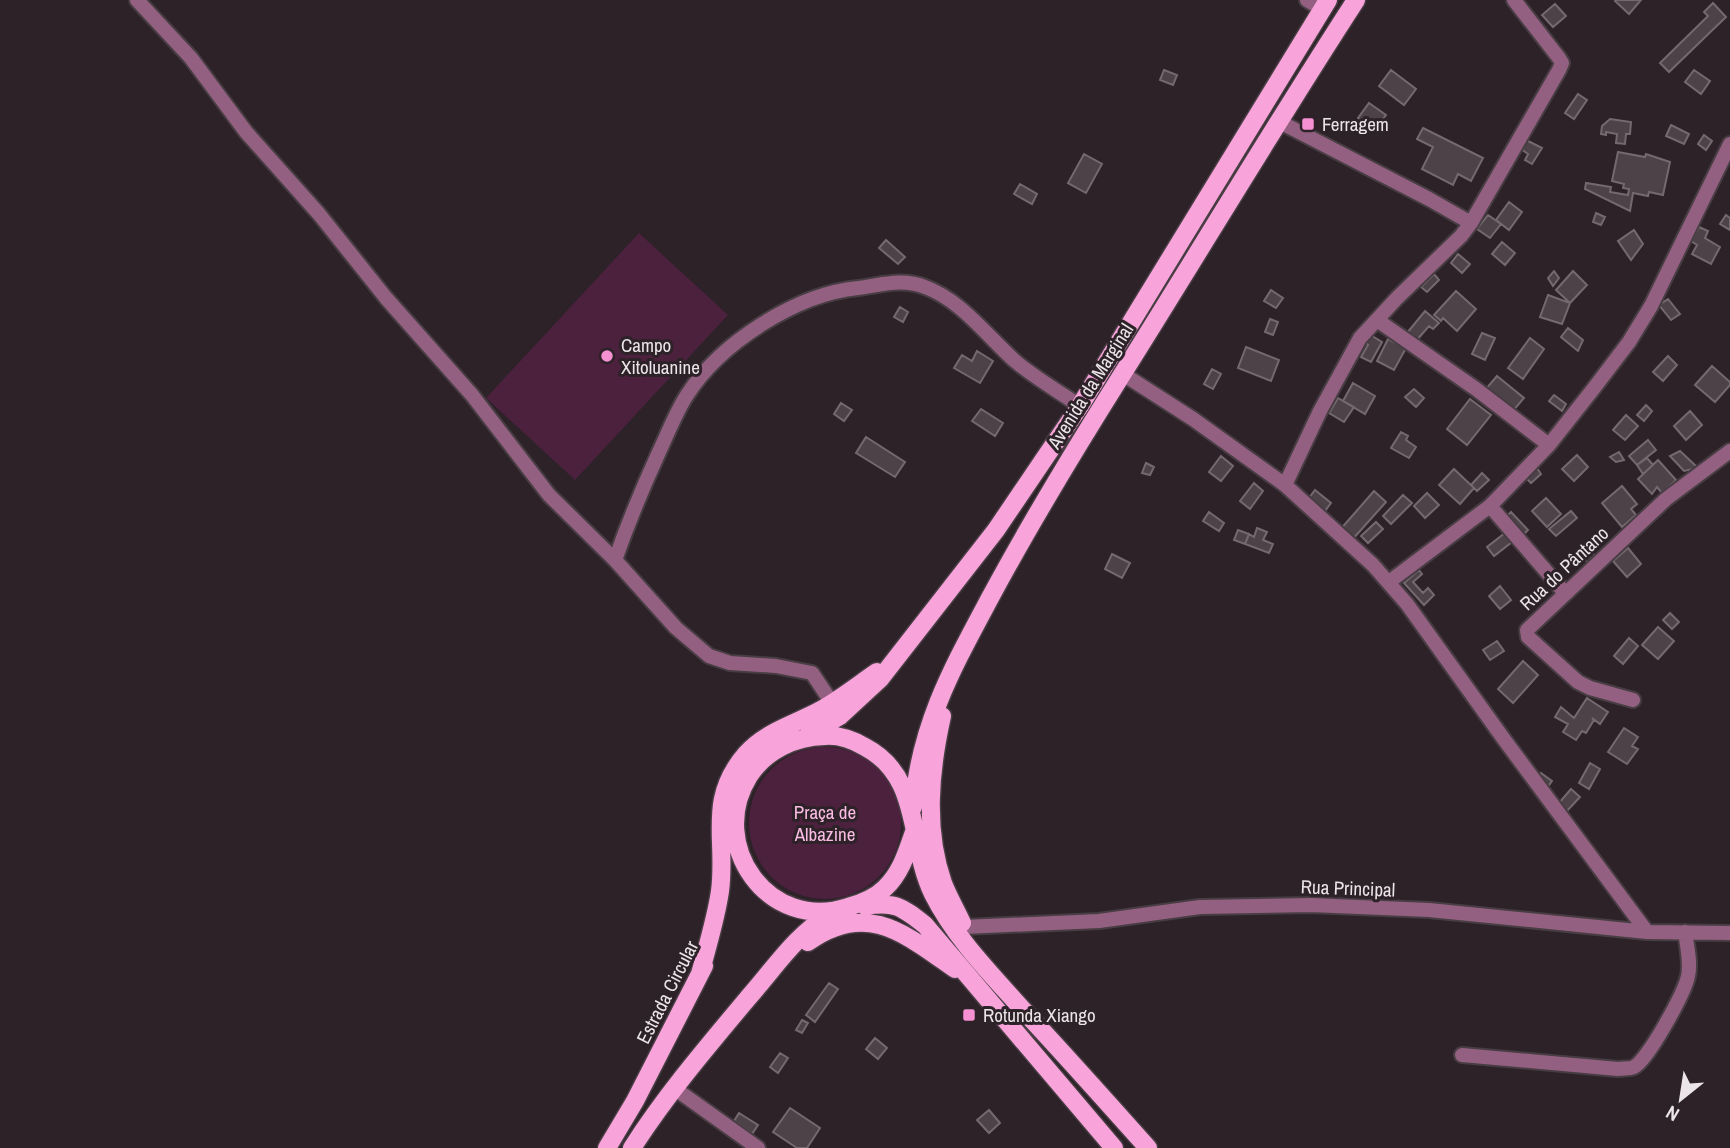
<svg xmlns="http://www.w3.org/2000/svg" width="1730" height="1148" font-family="'Archivo Narrow',sans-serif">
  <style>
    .green { fill: #4b213d }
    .building { fill: #4c4248; stroke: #74696f; stroke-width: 2 }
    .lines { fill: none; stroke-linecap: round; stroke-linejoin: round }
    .street-casing { stroke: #473d43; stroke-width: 18 }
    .primary-casing { stroke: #473d43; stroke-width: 21 }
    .street { stroke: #946081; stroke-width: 14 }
    .primary { stroke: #f8a3d9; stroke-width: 18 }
    .poi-dot { fill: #f591d2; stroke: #2c2228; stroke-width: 2.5 }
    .labels { text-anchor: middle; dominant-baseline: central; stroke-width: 6; stroke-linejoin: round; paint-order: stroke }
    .poi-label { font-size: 19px; fill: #ebe4e8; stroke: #2c2228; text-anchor: start }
    .street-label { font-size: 19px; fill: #ebe4e8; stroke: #2c2228 }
    .park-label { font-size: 19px; fill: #fbbce3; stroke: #2c2228 }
  </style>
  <rect width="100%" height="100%" fill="#2c2228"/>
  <path class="green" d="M639 233 728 315 575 480 486 398Z
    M749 823a76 76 0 1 1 152 0a76 76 0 1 1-152 0Z"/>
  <path class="building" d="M1616 0H1641L1629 14 1615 1Z
    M1713 3 1726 17 1669 72 1660 63 1708 16 1704 12Z
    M1555 4 1566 16 1553 27 1542 15Z
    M1164 70 1177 75 1173 85 1160 80Z
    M1391 70 1416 89 1404 105 1379 86Z
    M1694 70 1710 81 1701 94 1685 82Z
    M1578 94 1587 100 1574 119 1565 113Z
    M1369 103 1386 115 1375 130 1358 118Z
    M1610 119 1631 122 1630 134H1626L1625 144 1616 143 1617 134 1606 132V135L1601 134 1602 126Z
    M1671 125 1689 134 1684 144 1666 136Z
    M1423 128 1483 158 1471 181 1458 174 1453 185 1422 169 1433 147 1417 139Z
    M1704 135 1712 141 1706 150 1698 144Z
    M1526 140 1542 148 1532 164 1525 160 1528 154 1521 149Z
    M1618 152 1645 157 1646 154 1670 162 1663 195 1649 192 1648 196 1633 193 1630 211 1585 189 1586 183 1611 187 1610 192 1628 195 1629 189 1623 188 1624 184 1612 181Z
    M1084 154 1102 164 1086 193 1068 183Z
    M1020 184 1037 194 1032 204 1014 194Z
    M1509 202 1522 212 1509 230 1496 220Z
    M1596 213 1605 217 1601 225 1593 222Z
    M1488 215 1501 224 1490 238 1477 229Z
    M1726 215 1730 218V230L1720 224Z
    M1699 227 1708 231 1705 238 1720 247 1711 264 1692 254 1697 245 1691 241Z
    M1634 230 1643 244 1631 260 1618 241Z
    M886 240 905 257 898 264 879 248Z
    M1502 242 1515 253 1505 265 1492 254Z
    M1458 254 1470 264 1462 273 1451 263Z
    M1554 271 1559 278 1553 286 1548 278Z
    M1573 271 1587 285 1570 303 1556 290Z
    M1434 274 1439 280 1427 292 1421 287Z
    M1271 290 1283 298 1276 308 1264 301Z
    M1456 291 1476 309 1457 331 1443 318 1441 321 1434 315Z
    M1548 295 1570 303 1562 324 1540 317Z
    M1668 299 1680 314 1671 320 1659 305Z
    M900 307 908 312 903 322 894 317Z
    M1425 311 1439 323 1433 329 1429 326 1416 341 1407 333Z
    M1270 319 1278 322 1273 335 1265 332Z
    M1568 328 1583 340 1578 351 1561 337Z
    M1482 333 1495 338 1485 360 1472 354Z
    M1369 334 1382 342 1371 362 1361 357 1368 345 1365 342Z
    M1530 338 1544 349 1523 379 1508 368Z
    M1388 339 1406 348 1394 370 1377 361Z
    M1246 347 1279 360 1271 381 1238 368Z
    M977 351 993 361 980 383 954 368 962 355 972 361Z
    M1668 356 1677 365 1663 381 1653 372Z
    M1712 366 1730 382V385L1715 402 1695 385Z
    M1212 369 1221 374 1213 389 1204 384Z
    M1497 376 1524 398 1512 412 1485 390Z
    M1353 383 1375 396 1365 414 1343 401Z
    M1414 389 1424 398 1416 407 1405 397Z
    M1554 395 1566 404 1562 411 1549 401Z
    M1338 398 1354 407 1344 422 1329 413Z
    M1470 399 1491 415 1467 445 1447 429Z
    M841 403 852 410 844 421 834 414Z
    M1646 405 1652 411 1644 421 1637 415Z
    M981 409 1003 423 995 436 972 421Z
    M1690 411 1702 425 1686 440 1674 426Z
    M1626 415 1638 426 1625 440 1613 430Z
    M1401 432 1408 436 1406 440 1416 447 1409 458 1391 448Z
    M866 437 905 462 895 477 856 453Z
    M1648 440 1656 450 1637 465 1629 456Z
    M1680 451 1698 468 1684 471 1670 456Z
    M1619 452 1624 460 1616 462 1610 457Z
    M1577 455 1588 467 1574 481 1562 469Z
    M1221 456 1233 466 1221 481 1209 472Z
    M1647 458 1653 465 1643 474 1637 465Z
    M1658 460 1676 480 1662 493 1657 487 1652 494 1638 479Z
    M1146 463 1154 467 1150 475 1142 473Z
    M1537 468 1541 474 1531 483 1526 478Z
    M1454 469 1474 488 1460 504 1439 485Z
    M1482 473 1489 480 1477 491 1471 485Z
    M1254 483 1263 491 1250 509 1240 501Z
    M1622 486 1637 504 1631 509 1636 515 1622 527 1602 503Z
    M1315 490 1331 503 1325 511 1309 498Z
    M1374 491 1386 502 1351 541 1339 531Z
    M1427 493 1439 505 1425 518 1414 506Z
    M1403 495 1412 503 1391 524 1383 516Z
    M1546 498 1561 514 1547 527 1532 511Z
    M1571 511 1577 518 1556 536 1549 529Z
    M1209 512 1224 523 1219 531 1203 521Z
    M1511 512 1528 530 1521 537 1504 519Z
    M1376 522 1383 529 1368 543 1361 536Z
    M1257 528 1267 532 1263 540 1273 544 1269 553 1245 544 1249 534 1254 537Z
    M1238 530 1249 534 1245 544 1234 540Z
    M1505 533 1512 542 1494 556 1487 547Z
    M1628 548 1641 564 1627 577 1613 561Z
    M1590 551 1597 557 1590 564 1583 559Z
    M1112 554 1130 563 1122 578 1105 569Z
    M1419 570 1422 574 1413 582 1423 593 1428 588 1434 595 1424 605 1404 583Z
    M1500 586 1511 600 1500 609 1489 596Z
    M1670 613 1679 622 1672 629 1663 620Z
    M1658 627 1674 641 1658 659 1642 645Z
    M1629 638 1638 646 1623 664 1614 656Z
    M1497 641 1504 651 1490 660 1483 650Z
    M1523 661 1538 675 1513 703 1498 689Z
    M1587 698 1608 712 1600 724 1592 718 1594 720 1586 733 1582 731 1576 740 1563 732 1568 724 1555 717 1561 707 1574 718Z
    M1624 728 1638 737 1632 746 1638 749 1627 764 1608 752Z
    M1590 763 1600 769 1589 789 1579 783Z
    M1541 773 1552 781 1544 792 1535 781Z
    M1571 789 1580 797 1567 811 1558 804Z
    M829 983 838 989 815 1022 806 1015Z
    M802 1020 808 1023 802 1033 796 1030Z
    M875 1038 887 1048 878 1059 866 1049Z
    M780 1053 788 1058 778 1073 770 1067Z
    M790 1108 820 1128 807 1148H797L773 1132Z
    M989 1110 1000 1123 989 1133 977 1120Z
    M739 1113 758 1125 752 1134 734 1121Z"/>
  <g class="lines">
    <defs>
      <path id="street" d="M137 0 191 58 246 132 319 214 386 298 472 395 549 495 615 560 676 628 709 656 730 663 776 666 812 673 832 703
        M1307 0 1322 9
        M1278 121 1429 199 1471 223
        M1377 320 1476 389 1549 445
        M1123 374 1193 419 1285 485 1373 565 1407 604 1503 738 1647 932
        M1285 485 1320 411 1360 338 1397 298 1461 236 1471 223 1559 70 1562 63 1559 58 1514 0
        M1490 506 1565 593
        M615 560C628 523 643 487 659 452 668 433 676 412 687 395 721 342 797 294 858 288 882 285 902 278 925 287 961 300 987 336 1015 361 1035 378 1058 391 1080 406
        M1389 582 1490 506 1549 445 1594 388 1629 342 1651 306 1730 144
        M1633 700 1590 688 1578 682 1528 637 1527 630 1666 499 1730 451
        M964 927 1099 921 1200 907 1311 905 1429 910 1647 932 1730 933
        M1462 1055 1618 1069C1623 1068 1630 1069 1634 1067 1648 1060 1685 992 1688 976 1691 963 1687 946 1685 932
        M674 1088 758 1148"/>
      <path id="primary" d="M942 716C930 770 924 829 943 883 948 896 956 910 962 923
        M809 734 840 716 880 679 996 530 1080 406 1328 0
        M913 807C921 723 952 669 991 596 1032 520 1077 446 1123 373 1201 249 1276 123 1356 0
        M914 832C907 852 901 873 885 888 875 898 862 903 848 907 769 933 706 845 749 776 766 750 794 737 825 736 838 735 853 740 865 747 922 777 908 843 933 894 955 938 992 975 1024 1011 1066 1056 1107 1102 1148 1148
        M865 906C895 901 902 907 925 925L1114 1148
        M808 942C867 900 905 934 955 969
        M700 974C707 947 716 919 720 891 727 839 706 800 746 754 765 732 795 724 819 711 839 700 858 685 877 672
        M607 1148 635 1101 704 966
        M632 1148C666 1095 707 1047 748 998 778 964 792 939 831 913"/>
    </defs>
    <use href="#street" class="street-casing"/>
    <use href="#primary" class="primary-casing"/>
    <use href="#street" class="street"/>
    <use href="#primary" class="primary"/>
  </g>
  <g class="poi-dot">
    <rect x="1301" y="117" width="14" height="14" rx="3.5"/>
    <circle cx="607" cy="356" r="7"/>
    <rect x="962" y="1008" width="14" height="14" rx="3.5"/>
  </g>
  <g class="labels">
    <g class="poi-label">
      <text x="1322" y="124">Ferragem</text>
      <text x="621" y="345">Campo<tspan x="621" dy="22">Xitoluanine</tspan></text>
      <text x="983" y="1015">Rotunda Xiango</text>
    </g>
    <g class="street-label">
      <text transform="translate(1090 386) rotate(-58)">Avenida da Marginal</text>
      <text transform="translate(1564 568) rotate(-43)">Rua do Pântano</text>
      <text transform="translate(1348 888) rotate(2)">Rua Principal</text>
      <text transform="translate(667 992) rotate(-63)">Estrada Circular</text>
    </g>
    <g class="park-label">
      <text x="825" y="812">Praça de<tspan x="825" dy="22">Albazine</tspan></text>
    </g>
  </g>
  <g transform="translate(1681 1099) rotate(210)" stroke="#2c2228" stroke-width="5" paint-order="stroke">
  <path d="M0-5L12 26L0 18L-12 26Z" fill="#ebe4e8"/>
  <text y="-10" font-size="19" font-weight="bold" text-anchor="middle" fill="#ebe4e8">N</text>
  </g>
</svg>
